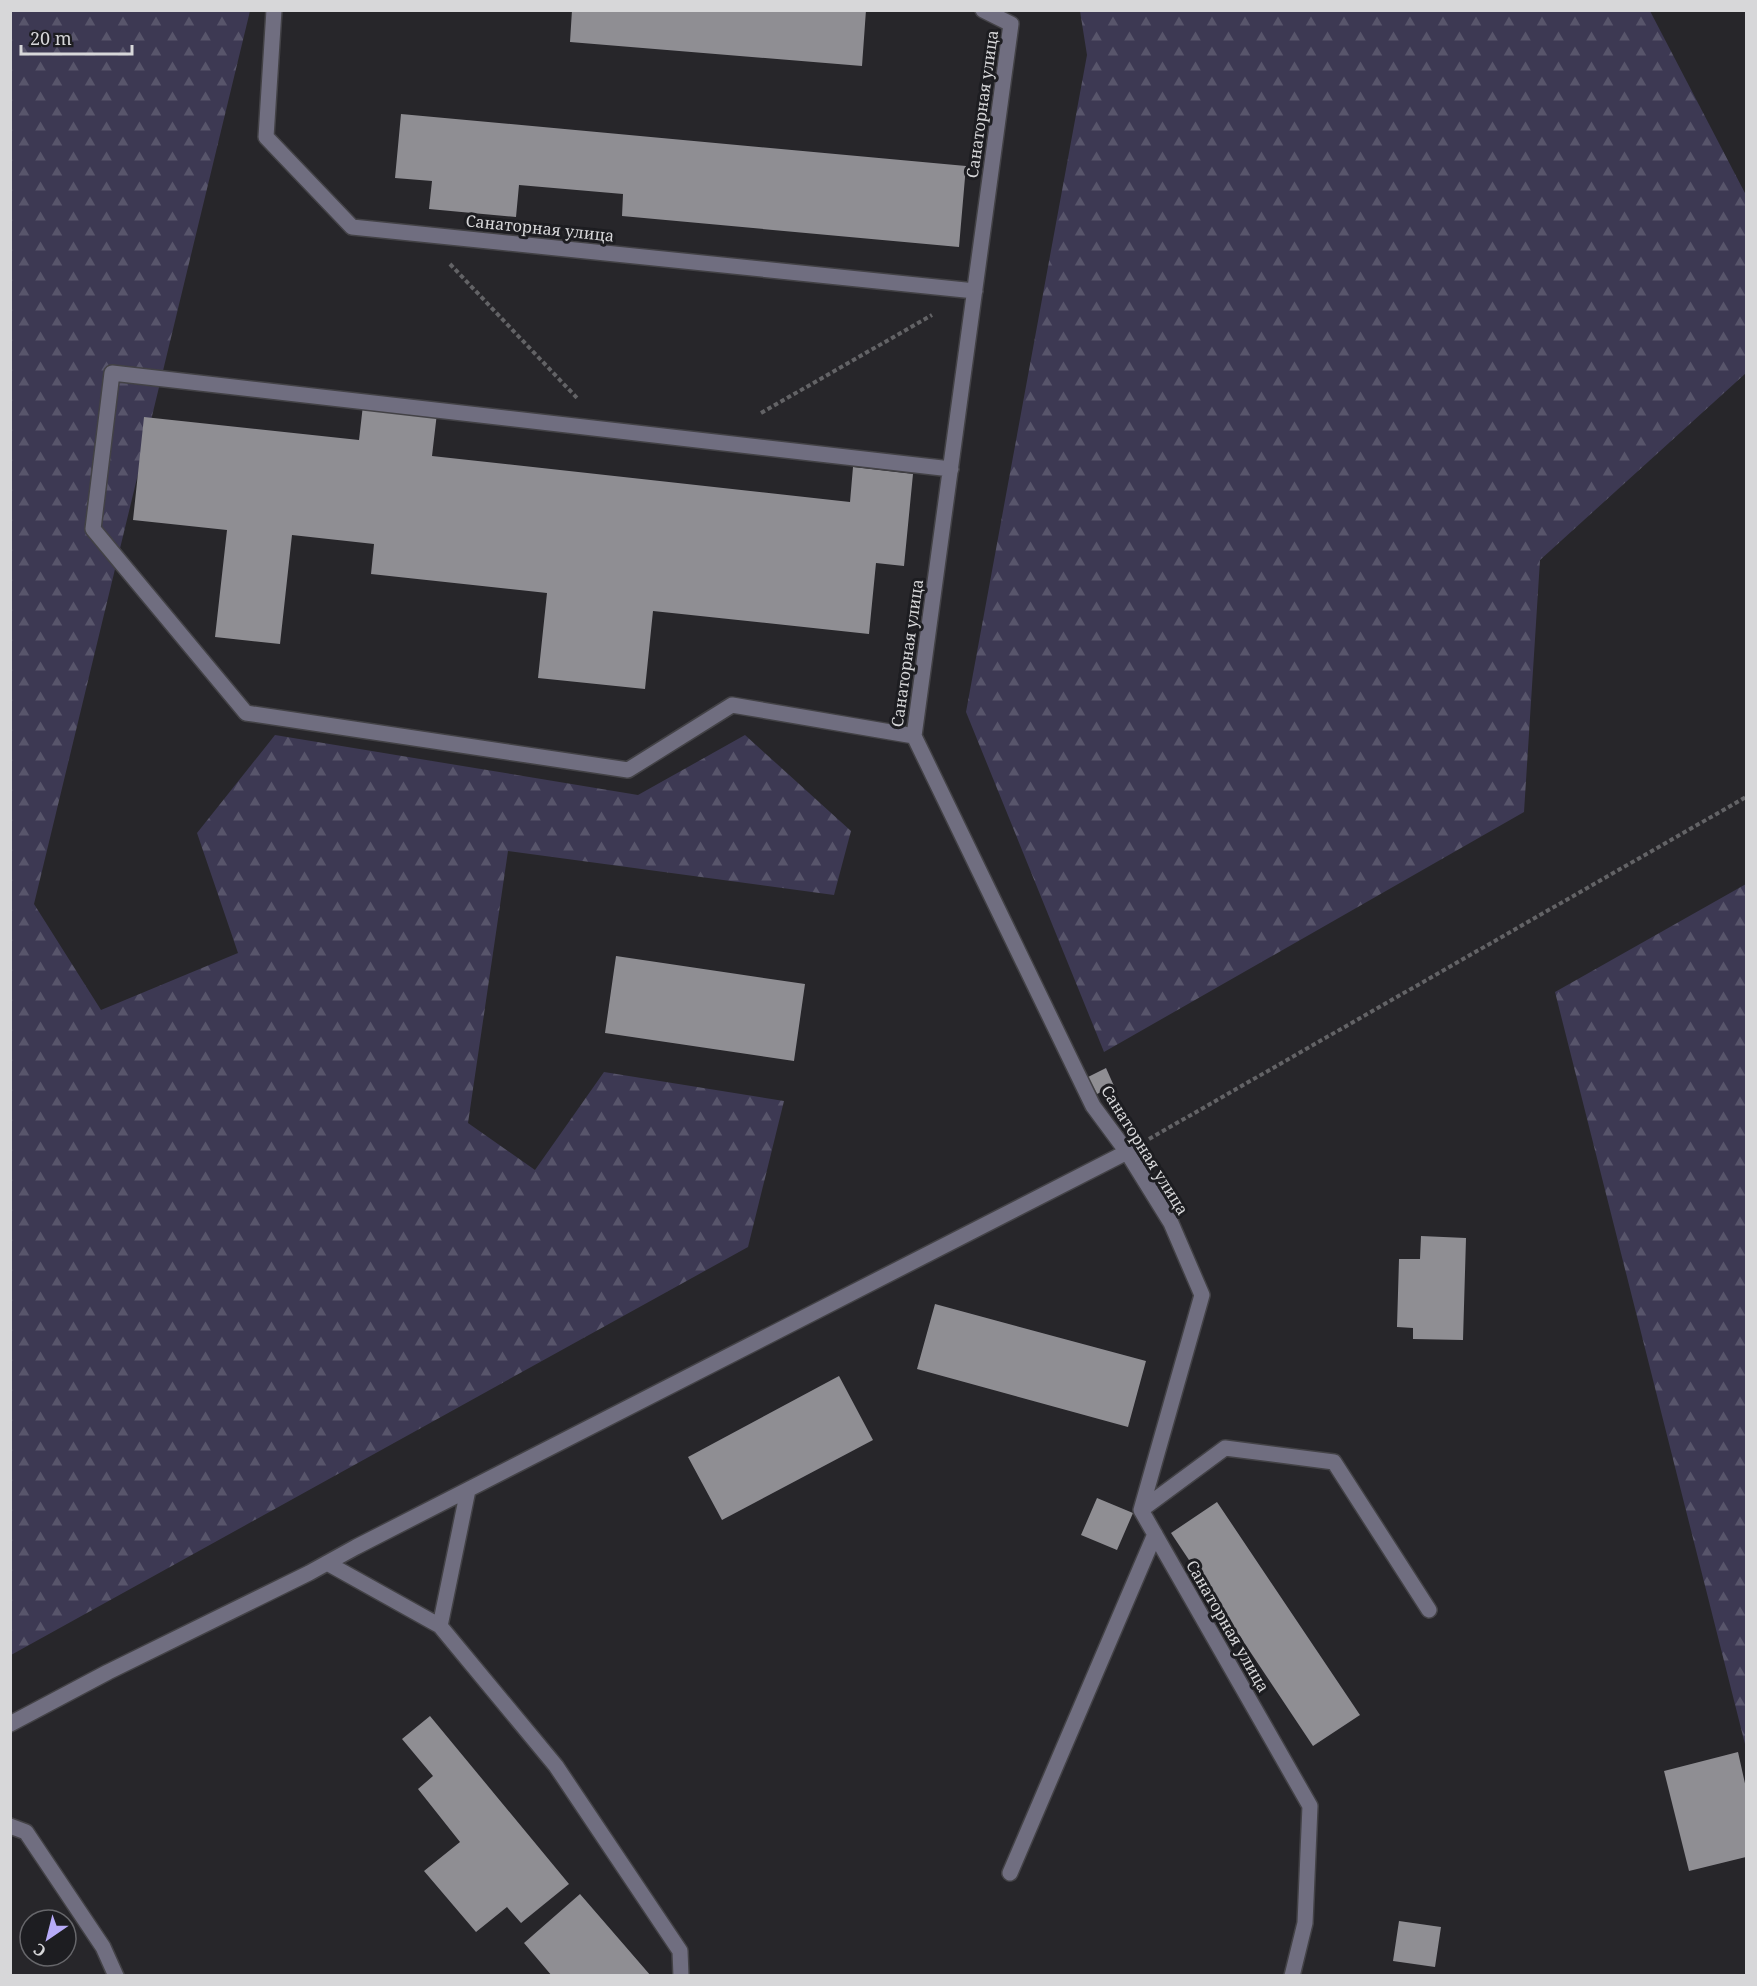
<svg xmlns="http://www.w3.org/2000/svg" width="1757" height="1986" font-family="'Noto Serif',serif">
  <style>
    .forest { fill: url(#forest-firs) }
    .building { fill: #8f8e93 }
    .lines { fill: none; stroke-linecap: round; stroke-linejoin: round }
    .minor-casing { stroke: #434246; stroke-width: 18 }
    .path { stroke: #636366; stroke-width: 4; stroke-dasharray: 4.5 3; stroke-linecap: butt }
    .minor { stroke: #706e80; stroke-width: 15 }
    .labels { text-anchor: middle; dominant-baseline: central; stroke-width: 6; stroke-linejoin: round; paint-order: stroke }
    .street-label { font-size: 16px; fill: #d7d7d9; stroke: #1d1d21 }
  </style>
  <defs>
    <pattern id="forest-firs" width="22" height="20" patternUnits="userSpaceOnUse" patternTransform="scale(1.5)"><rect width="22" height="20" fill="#3d3953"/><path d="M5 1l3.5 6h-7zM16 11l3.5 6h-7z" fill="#58556b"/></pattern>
  </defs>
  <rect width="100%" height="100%" fill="#27262a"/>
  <path class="forest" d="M11 11H250L34 904 101 1010 238 953 197 833 275 735 638 795 745 735 851 831 834 895 508 851 468 1123 535 1170 604 1072 784 1101 748 1247 11 1655Z
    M1080 11H1650L1746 195V373L1540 560 1524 812 1104 1052 966 712 1087 55Z
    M1746 884V1748L1555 992Z"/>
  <path class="building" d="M572 10H866L862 66 570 42Z
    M401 114 966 166 959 247 622 216 623 194 519 185 516 217 429 209 432 181 395 178Z
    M363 405 437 413 432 456 850 502 853 467 913 474 904 566 876 563 869 634 653 611 645 689 538 678 547 593 371 574 374 544 292 535 280 644 215 637 227 530 133 520 144 417 359 440Z
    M616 956 805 984 794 1061 605 1033Z
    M1106 1068 1114 1086 1097 1094 1088 1077Z
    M1421 1236 1466 1238 1463 1340 1413 1339V1328L1397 1327 1399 1259H1420Z
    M935 1304 1146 1361 1128 1427 917 1369Z
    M839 1376 873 1440 722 1520 688 1457Z
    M1097 1498 1133 1513 1117 1550 1081 1535Z
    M1217 1502 1360 1715 1313 1746 1171 1533Z
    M430 1716 569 1884 521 1923 507 1907 476 1932 424 1871 460 1842 418 1789 433 1776 402 1739Z
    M1738 1752 1746 1788V1857L1689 1871 1664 1771Z
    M580 1894 651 1976H552L524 1943Z
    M1399 1921 1441 1927 1435 1967 1393 1961Z"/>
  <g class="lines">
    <defs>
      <path id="minor" d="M274 10 266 137 352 227 975 291
        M983 10 1011 24 914 736 1093 1106 1127 1152 1171 1223 1202 1295 1141 1510 1310 1806 1305 1923 1292 1976
        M914 736 732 705 628 770 246 713 93 529 112 373 951 469
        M468 1490 440 1626 556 1766 680 1951 681 1976
        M1141 1510 1225 1448 1334 1462 1429 1610
        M327 1563 440 1626
        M10 1724 108 1672 309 1573 356 1547 1127 1152
        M10 1826 26 1832 103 1947 116 1976
        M1010 1873 1155 1534"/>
    </defs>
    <use href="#minor" class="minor-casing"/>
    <path class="path" d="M450 264 577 398
      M761 413 932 315
      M1149 1139 1746 797"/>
    <use href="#minor" class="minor"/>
  </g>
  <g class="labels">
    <g class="street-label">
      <text transform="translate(982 104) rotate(-82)">Санаторная улица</text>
      <text transform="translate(540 228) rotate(6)">Санаторная улица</text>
      <text transform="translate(907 653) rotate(-82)">Санаторная улица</text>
      <text transform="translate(1145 1150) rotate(58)">Санаторная улица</text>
      <text transform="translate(1228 1626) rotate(60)">Санаторная улица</text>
    </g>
  </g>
  <rect width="1757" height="1986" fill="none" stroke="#d7d7d9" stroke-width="24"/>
  <g transform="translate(48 1938) rotate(215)"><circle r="28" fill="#1d1d21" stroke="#67676b" stroke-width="1.5"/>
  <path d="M0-4.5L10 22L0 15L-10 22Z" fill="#b7abf8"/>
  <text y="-9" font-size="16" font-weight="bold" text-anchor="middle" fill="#d7d7d9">С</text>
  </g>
  <path d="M21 45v9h111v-9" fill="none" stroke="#d7d7d9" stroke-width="3"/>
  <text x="30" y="45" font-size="18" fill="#d7d7d9" stroke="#1d1d21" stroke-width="4.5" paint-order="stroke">20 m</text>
</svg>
